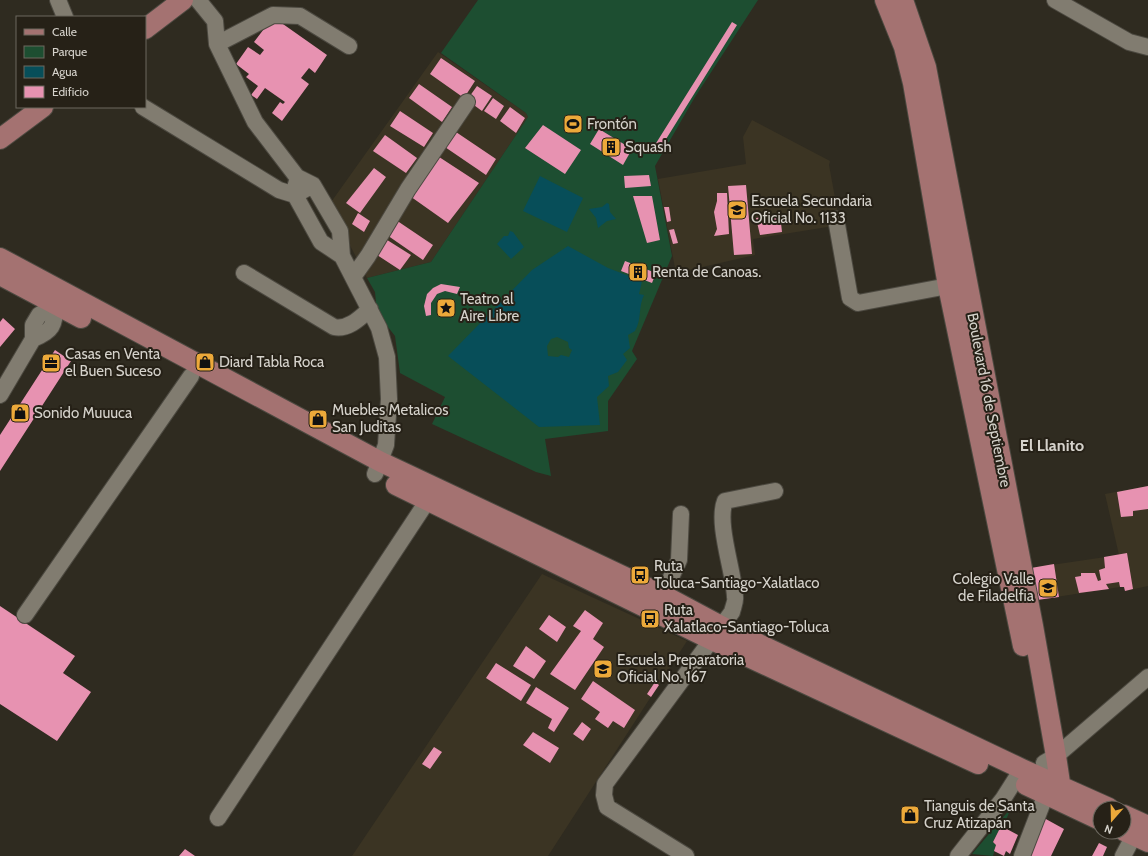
<svg xmlns="http://www.w3.org/2000/svg" width="1148" height="856" font-family="Cabin,sans-serif">
  <style>
    .built { fill: #3b3423 }
    .green { fill: #1d4e31 }
    .water { fill: #074e59; fill-rule: evenodd }
    .building { fill: #e792b1 }
    .lines { fill: none; stroke-linecap: round; stroke-linejoin: round }
    .minor-casing { stroke: #4c4940; stroke-width: 18 }
    .major-casing { stroke: #4c4940; stroke-width: 22 }
    .minor { stroke: #817c70; stroke-width: 16 }
    .major { stroke: #a47271; stroke-width: 20 }
    .labels { text-anchor: middle; dominant-baseline: central; stroke-width: 4; stroke-linejoin: round; paint-order: stroke }
    .poi-label { font-size: 15px; fill: #d5d2cb; stroke: #262117; text-anchor: start }
    .street-label { font-size: 15px; fill: #d5d2cb; stroke: #262117 }
    .neighbourhood-label { font-size: 16px; font-weight: bold; fill: #d5d2cb; stroke: #262117 }
  </style>
  <rect width="100%" height="100%" fill="#2f2b20"/>
  <path class="built" d="M438 52 526 113 528 117 431 262 367 278 329 205Z
    M752 120 830 161 829 165 840 225 753 239 755 255 676 273 658 179 746 164 743 137Z
    M1148 486V586L1125 591 1124 587H1120L1037 600 1031 568 1119 555 1105 494Z
    M542 574 687 641 548 856H352Z"/>
  <path class="green" d="M478 0H758L695 97 655 166 672 256 632 351 637 359 608 401V431L545 439 551 476 536 472 432 424 445 397 400 373 395 336 377 313 375 292 367 278 431 262 528 117 526 113 441 53Z
    M1011 808 1003 827 1000 828 993 842 996 845 993 856 972 854Z"/>
  <path class="water" d="M540 176 583 198 567 232 523 211Z
    M607 203 609 204 610 212 616 219 607 221 598 228 596 218 589 209 602 207Z
    M510 231 513 232 524 247 511 259 497 244 504 236H508Z
    M568 246 608 268 642 281 639 294 644 295C638 307 642 319 635 331L628 335 630 348 623 354 627 360 618 372 608 376 609 386 597 397 600 425 539 427 448 356 532 270ZM557 337 568 342 569 348 572 350 569 357 561 355 558 357 548 356 547 346 551 339Z"/>
  <path class="building" d="M273 17 327 55 315 73 309 68 301 78 309 84 282 121 272 113 280 102 283 104 285 102 265 88 257 99 251 95 258 86 246 77 249 74 236 64 248 47 260 55 264 50 254 42Z
    M732 22 737 25 658 152 653 148Z
    M441 58 475 81 464 98 430 74Z
    M419 84 452 107 442 122 409 98Z
    M477 86 492 96 482 111 467 100Z
    M493 98 504 106 496 119 484 111Z
    M510 107 525 118 516 133 500 121Z
    M400 111 433 133 424 147 390 126Z
    M543 125 581 150 565 174 525 148Z
    M599 129 632 149 623 165 590 144Z
    M453 130 496 159 486 175 442 145Z
    M385 135 417 158 406 173 373 151Z
    M433 153 479 183 448 223 407 194Z
    M374 168 386 177 360 213 346 203Z
    M649 175 651 186 625 188 624 176Z
    M746 185 752 254 734 255 728 186Z
    M717 193H727L729 234 714 236 717 229 714 212 717 201Z
    M633 196H652L660 240 647 243Z
    M664 207H669L671 221 667 222Z
    M358 213 370 221 364 232 352 224Z
    M780 214 782 232 760 235 756 218Z
    M393 218 433 245 423 260 384 233Z
    M674 229 678 243 673 244 669 230Z
    M384 238 411 255 400 270 374 253Z
    M625 261 656 273 652 283 621 271Z
    M441 284 460 287 457 294 445 291 437 294 431 303V315L426 316 424 306 427 294 433 288Z
    M3 318 15 329 0 347V322Z
    M55 350 71 361 0 471V435Z
    M1148 486V509L1133 511V516L1121 517 1117 492Z
    M1127 553 1133 589 1125 591 1124 587H1120L1119 582 1106 584 1109 589 1079 593 1075 577 1081 576V573H1095L1098 581 1101 580 1099 570 1105 568 1104 557Z
    M1054 564 1059 597 1037 600 1031 568Z
    M0 606 75 656 63 673 91 692 57 741 0 704Z
    M585 610 603 623 593 639 604 647 575 690 550 674 581 631 573 626Z
    M549 615 566 627 557 642 539 629Z
    M526 646 546 661 534 679 513 666Z
    M496 663 531 685 521 701 486 678Z
    M593 681 635 710 624 728 613 721 608 728 595 719 600 712 581 699Z
    M655 682 659 685 651 697 647 694Z
    M536 687 569 708 554 732 548 728 552 719 526 703Z
    M582 722 591 729 583 741 573 734Z
    M533 732 559 748 550 763 523 745Z
    M434 747 442 752 430 769 422 764Z
    M1044 818 1064 829 1051 856H1026Z
    M1003 827 1018 835 1010 854 1006 851 1004 856 994 851 996 845 993 842 1000 828Z
    M1099 843 1107 847 1103 856H1092Z
    M185 849 195 856H179Z"/>
  <g class="lines">
    <defs>
      <path id="minor" d="M58 0 65 17
        M198 0 215 21 217 44 255 122 297 177 313 185 340 231 342 256 379 328 387 357 389 399 386 445 375 474
        M1055 0 1129 42 1148 47
        M217 44 273 15 300 16 349 46
        M143 107 279 190 295 195 313 185
        M296 184 295 195 321 242 342 256
        M836 219 850 298 858 303 948 286
        M244 273 334 327C348 330 360 318 370 309
        M353 277 368 256 408 189 467 102
        M33 339C53 331 54 326 56 305
        M0 395 33 339V325L39 315 56 305
        M663 595 679 560 681 514
        M25 615 191 376
        M1044 763 1056 756 1148 677
        M218 818 428 500
        M686 856 607 807 604 795 605 784 732 612C733 607 736 601 735 597 734 572 716 523 725 501L775 491
        M958 856 1003 799 1022 769
        M1022 856 1046 794
        M1123 856 1139 826"/>
      <path id="major" d="M885 0 904 47 913 83 948 286 1023 646
        M903 0 926 67 1033 626 1056 756 1062 796
        M145 29 183 0
        M0 139 43 107
        M0 258 381 462 663 595 721 626 1022 769 1109 808
        M0 275 81 318
        M396 485 712 640 978 764
        M1026 785 1100 820
        M1124 815 1148 826
        M1124 831 1148 842"/>
    </defs>
    <use href="#minor" class="minor-casing"/>
    <use href="#major" class="major-casing"/>
    <use href="#minor" class="minor"/>
    <use href="#major" class="major"/>
  </g>
  <defs>
    <symbol id="stadium-square" viewBox="-11 -11 22 22"><rect x="-9" y="-9" width="18" height="18" rx="4" fill="#eca93a" stroke="#262117"/><path d="M0-5a6.5 5 0 1 0 0 10a6.5 5 0 1 0 0-10ZM-3.5-1.8h7v3.6h-7Z" fill="#111"/></symbol>
    <symbol id="building-square" viewBox="-11 -11 22 22"><rect x="-9" y="-9" width="18" height="18" rx="4" fill="#eca93a" stroke="#262117"/><path d="M-4-6H4V6H1V3H-1V6H-4ZM-2.5-4.3h1.7v1.8h-1.7ZM.8-4.3h1.7v1.8H.8ZM-2.5-1h1.7V.8h-1.7ZM.8-1h1.7V.8H.8Z" fill="#111"/></symbol>
    <symbol id="school-square" viewBox="-11 -11 22 22"><rect x="-9" y="-9" width="18" height="18" rx="4" fill="#eca93a" stroke="#262117"/><path d="M0-5L7-2L0 1L-7-2ZM-4 1L0 2.5L4 1V4Q0 6-4 4Z" fill="#111"/></symbol>
    <symbol id="sight-square" viewBox="-11 -11 22 22"><rect x="-9" y="-9" width="18" height="18" rx="4" fill="#eca93a" stroke="#262117"/><path d="M0-6L1.8-2.2L6-1.7L2.9 1.2L3.7 5.4L0 3.3L-3.7 5.4L-2.9 1.2L-6-1.7L-1.8-2.2Z" fill="#111"/></symbol>
    <symbol id="shop-square" viewBox="-11 -11 22 22"><rect x="-9" y="-9" width="18" height="18" rx="4" fill="#eca93a" stroke="#262117"/><path d="M-5-2.5h2.3a2.7 3.5 0 0 1 5.4 0H5L5.5 6h-11ZM-1.5-2.5h3a1.5 2.3 0 0 0-3 0Z" fill="#111"/></symbol>
    <symbol id="office-square" viewBox="-11 -11 22 22"><rect x="-9" y="-9" width="18" height="18" rx="4" fill="#eca93a" stroke="#262117"/><path d="M-6-3h4V-5.5h4V-3h4V5H-6ZM-1-4.5V-3h2v-1.5ZM-6 0V1H6V0Z" fill="#111"/></symbol>
    <symbol id="bus-square" viewBox="-11 -11 22 22"><rect x="-9" y="-9" width="18" height="18" rx="4" fill="#eca93a" stroke="#262117"/><path d="M-5-6H5V4H4V6H2V4H-2V6H-4V4H-5ZM-3.5-4V0h7V-4ZM-3.5 1.2v1.5H-2V1.2ZM2 1.2v1.5H3.5V1.2Z" fill="#111"/></symbol>
  </defs>
  <g fill-rule="evenodd">
    <use href="#stadium-square" x="562" y="113" width="22" height="22"/>
    <use href="#building-square" x="600" y="136" width="22" height="22"/>
    <use href="#school-square" x="726" y="199" width="22" height="22"/>
    <use href="#building-square" x="627" y="261" width="22" height="22"/>
    <use href="#sight-square" x="435" y="297" width="22" height="22"/>
    <use href="#shop-square" x="194" y="351" width="22" height="22"/>
    <use href="#office-square" x="40" y="352" width="22" height="22"/>
    <use href="#shop-square" x="9" y="402" width="22" height="22"/>
    <use href="#shop-square" x="307" y="408" width="22" height="22"/>
    <use href="#bus-square" x="629" y="564" width="22" height="22"/>
    <use href="#school-square" x="1037" y="577" width="22" height="22"/>
    <use href="#bus-square" x="639" y="608" width="22" height="22"/>
    <use href="#school-square" x="592" y="658" width="22" height="22"/>
    <use href="#shop-square" x="899" y="804" width="22" height="22"/>
  </g>
  <g class="labels">
    <g class="poi-label">
      <text x="587" y="124">Frontón</text>
      <text x="625" y="147">Squash</text>
      <text x="751" y="201">Escuela Secundaria<tspan x="751" dy="17">Oficial No. 1133</tspan></text>
      <text x="652" y="272">Renta de Canoas.</text>
      <text x="460" y="299">Teatro al<tspan x="460" dy="17">Aire Libre</tspan></text>
      <text x="65" y="354">Casas en Venta<tspan x="65" dy="17">el Buen Suceso</tspan></text>
      <text x="219" y="362">Diard Tabla Roca</text>
      <text x="332" y="410">Muebles Metalicos<tspan x="332" dy="17">San Juditas</tspan></text>
      <text x="34" y="413">Sonido Muuuca</text>
      <text x="654" y="566">Ruta<tspan x="654" dy="17">Toluca-Santiago-Xalatlaco</tspan></text>
      <text x="1034" y="579" text-anchor="end">Colegio Valle<tspan x="1034" dy="17">de Filadelfia</tspan></text>
      <text x="664" y="610">Ruta<tspan x="664" dy="17">Xalatlaco-Santiago-Toluca</tspan></text>
      <text x="617" y="660">Escuela Preparatoria<tspan x="617" dy="17">Oficial No. 167</tspan></text>
      <text x="924" y="806">Tianguis de Santa<tspan x="924" dy="17">Cruz Atizapán</tspan></text>
    </g>
    <g class="street-label">
      <text transform="translate(989 400) rotate(79)">Boulevard 16 de Septiembre</text>
    </g>
    <g class="neighbourhood-label">
      <text x="1052" y="445">El Llanito</text>
    </g>
  </g>
  <rect x="16" y="16" width="130" height="92" fill="#262117" stroke="#6c685f"/>
  <rect x="24" y="29" width="20" height="6" fill="#a47271" stroke="#6c685f"/>
  <text x="52" y="36" font-size="12" fill="#d5d2cb">Calle</text>
  <rect x="24" y="46" width="20" height="12" fill="#1d4e31" stroke="#6c685f"/>
  <text x="52" y="56" font-size="12" fill="#d5d2cb">Parque</text>
  <rect x="24" y="66" width="20" height="12" fill="#074e59" stroke="#6c685f"/>
  <text x="52" y="76" font-size="12" fill="#d5d2cb">Agua</text>
  <rect x="24" y="86" width="20" height="12" fill="#e792b1" stroke="#6c685f"/>
  <text x="52" y="96" font-size="12" fill="#d5d2cb">Edificio</text>
  <g transform="translate(1112 820) rotate(200)"><circle r="19" fill="#262117" stroke="#6c685f"/>
  <path d="M0-3L7 15L0 10L-7 15Z" fill="#eca93a"/>
  <text y="-6" font-size="11" font-weight="bold" text-anchor="middle" fill="#d5d2cb">N</text>
  </g>
</svg>
